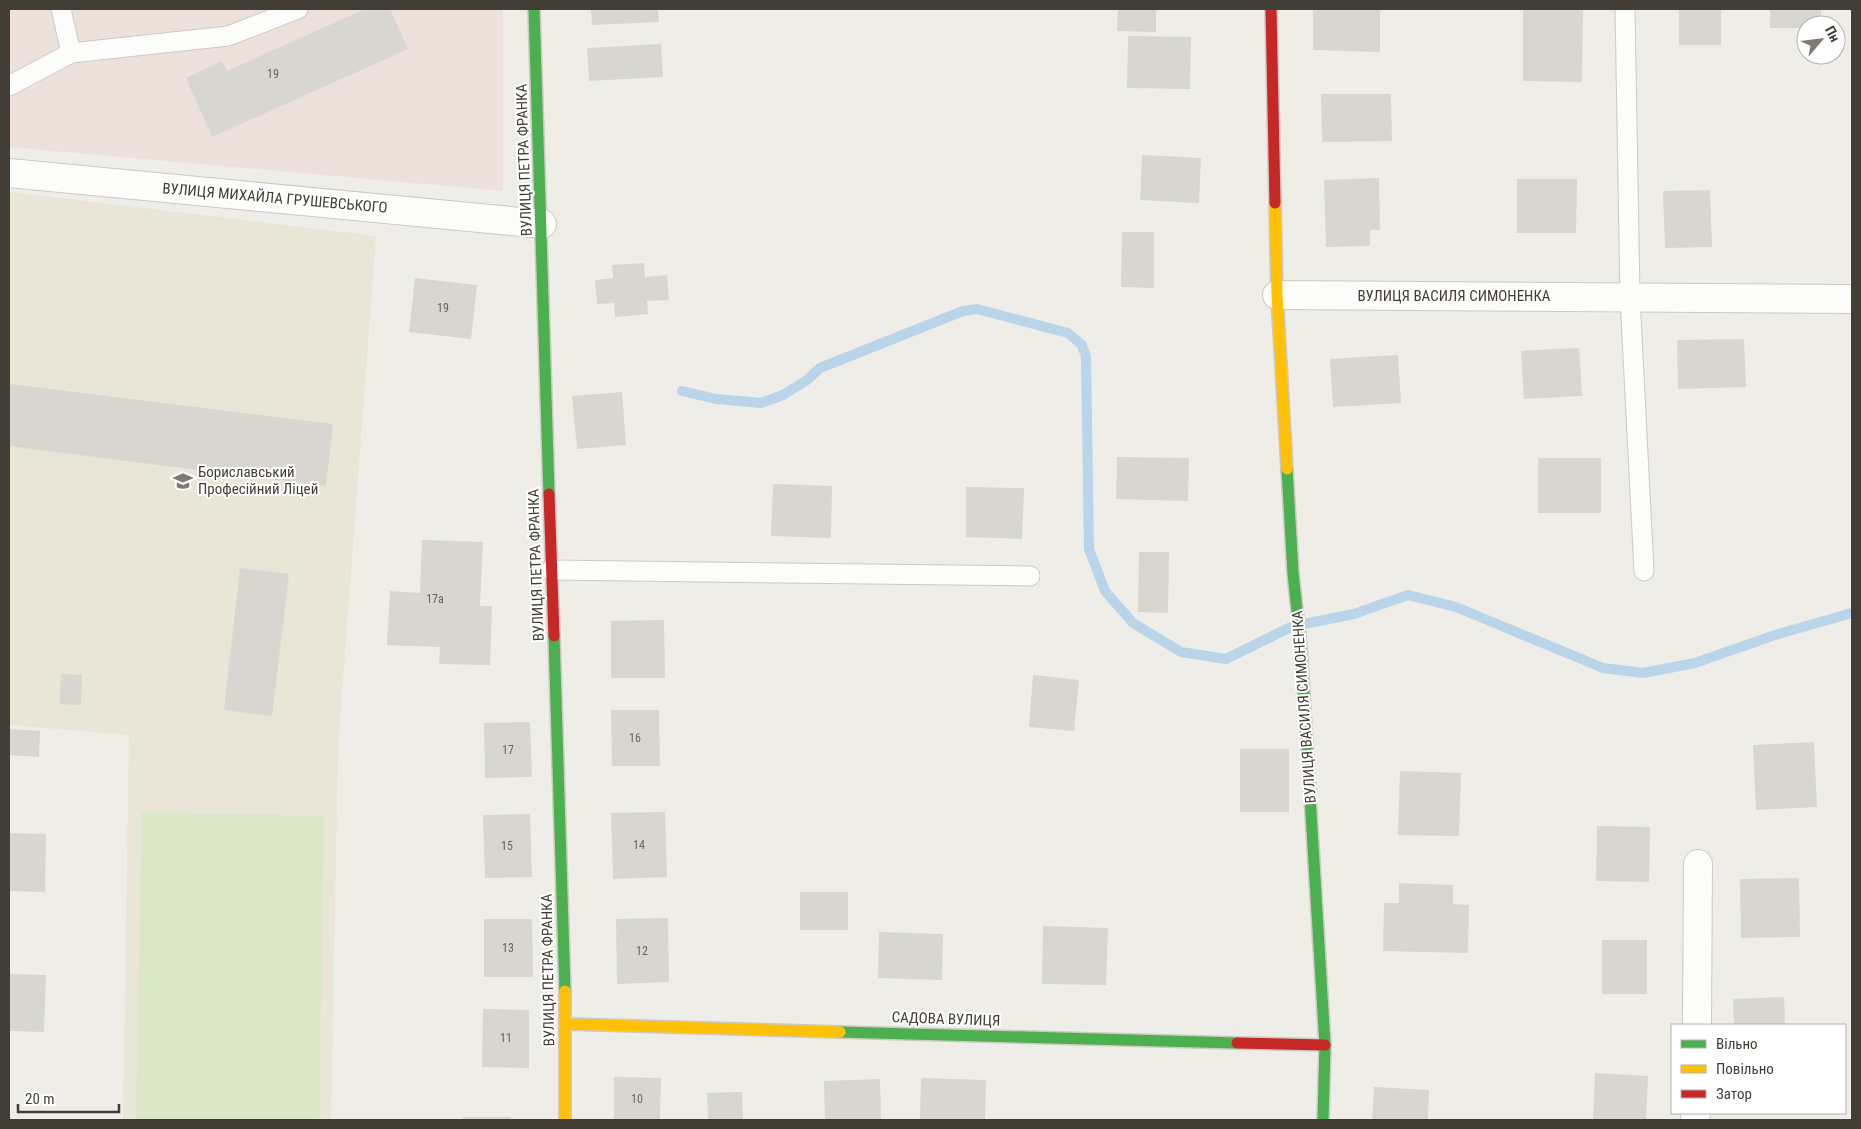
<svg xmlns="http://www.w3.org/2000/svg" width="1861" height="1129" font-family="'Roboto Condensed',sans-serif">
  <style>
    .education { fill: #e9e5d7 }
    .medical { fill: #ede1dc }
    .green { fill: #dae8c8 }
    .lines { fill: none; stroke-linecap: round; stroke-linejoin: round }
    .stream { stroke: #bad4ea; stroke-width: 10 }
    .building { fill: #d8d6d0 }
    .lane-casing { stroke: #cccac5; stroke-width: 21 }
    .street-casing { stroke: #cccac5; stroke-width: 30 }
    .fast-casing { stroke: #cdcabf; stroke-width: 14 }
    .slow-casing { stroke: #cdcabf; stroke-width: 14 }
    .jam-casing { stroke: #cdcabf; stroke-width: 14 }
    .lane { stroke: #fcfcfb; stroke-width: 19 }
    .street { stroke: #fcfcfb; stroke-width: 28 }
    .fast { stroke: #4caf50; stroke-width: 11 }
    .slow { stroke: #ffc107; stroke-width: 11 }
    .jam { stroke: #c62828; stroke-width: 11 }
    .labels { text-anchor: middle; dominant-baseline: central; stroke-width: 4; stroke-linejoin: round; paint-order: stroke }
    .number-label { font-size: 12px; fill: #69655c }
    .street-label { font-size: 15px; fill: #433e35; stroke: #fff }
    .poi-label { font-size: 15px; fill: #433e35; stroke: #fff; text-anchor: start }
  </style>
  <rect width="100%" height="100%" fill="#eeede7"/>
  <path class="education" d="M9 192 376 236 338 747 331 1120H123L129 735 9 725Z"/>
  <path class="medical" d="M9 9H503V191L9 147Z"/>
  <path class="green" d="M142 812 324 816 319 1120H136Z"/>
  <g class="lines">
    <path class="stream" d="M682 391 716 399 761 403 783 395 807 380 820 368 963 311 977 309 1068 333 1082 345 1086 357 1089 549 1105 591 1133 623 1181 652 1226 659 1293 626 1354 614 1408 595 1456 607 1603 668 1643 673 1695 663 1775 635 1852 613"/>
  </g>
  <path class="building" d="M365 9H390L408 49 212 137 186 78 222 61 227 71Z
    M591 9H658L659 22 592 25Z
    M1118 9H1156V32L1117 31Z
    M1313 9H1380V52L1313 50Z
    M1523 9H1583L1582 82 1523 81Z
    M1679 9H1721V45H1679Z
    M1770 9H1821V25H1806V28H1770Z
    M1128 36 1191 37 1190 89 1127 88Z
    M661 44 663 77 589 81 587 48Z
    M1321 94H1391L1392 141 1322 142Z
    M1142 155 1201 158 1199 203 1140 200Z
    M1379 178 1380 230H1370V246L1326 247 1324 180Z
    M1517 179H1577L1576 233H1517Z
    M1710 190 1712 247 1665 248 1663 191Z
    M1122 232H1154V288L1121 287Z
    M644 263 645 277 667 275 669 300 647 301 648 314 615 317 614 303 597 304 595 280 613 278 612 265Z
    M415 278 477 285 471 339 409 332Z
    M1744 339 1746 387 1678 389 1677 340Z
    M1579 348 1582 396 1524 399 1521 351Z
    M1398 355 1401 403 1333 407 1330 359Z
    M9 384 333 424 326 486 9 446Z
    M622 392 626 445 577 449 572 396Z
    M1117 457 1189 458 1188 501 1116 499Z
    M1538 458H1601V513H1538Z
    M773 484 832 486 831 538 771 536Z
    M966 487 1024 488 1022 539 966 537Z
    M422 540 483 542 480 606H492L490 665 439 664 440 647 387 645 390 591 420 593Z
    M1139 552H1169L1168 613 1138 612Z
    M240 568 289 574 272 716 224 710Z
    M664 620 665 678H611V621Z
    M61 674 82 675 81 705 60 704Z
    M1033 675 1079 680 1074 731 1029 727Z
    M611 710H659L660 766H612Z
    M530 722 532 777 485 778 484 723Z
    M9 729 40 731 39 757 9 755Z
    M1814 742 1817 807 1756 810 1753 745Z
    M1240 749H1289V812H1240Z
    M1400 771 1461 773 1459 836 1398 835Z
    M665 812 667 877 613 879 611 813Z
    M530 814 532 877 485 878 483 815Z
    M1597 826 1650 827 1649 882 1596 881Z
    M9 833 46 834 45 892 9 891Z
    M1799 878 1800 937 1741 938 1740 879Z
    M1399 883 1453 885V904L1469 905 1468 953 1383 951 1384 903H1399Z
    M800 892H848V930H800Z
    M668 918 669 982 617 984 616 919Z
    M484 919H532L533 977H484Z
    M1043 926 1108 928 1106 985 1042 984Z
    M879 932 943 934 942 980 878 978Z
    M1602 940H1647V994H1602Z
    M9 974 46 975 44 1032 9 1031Z
    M1784 997 1785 1025H1734L1733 999Z
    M483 1009 529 1010V1068L482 1067Z
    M1595 1073 1648 1076 1646 1120H1593Z
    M614 1077 661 1078 660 1120H614Z
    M921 1078 986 1080 985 1120H920Z
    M880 1079 881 1120H825L824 1081Z
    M1374 1087 1429 1090 1428 1120H1372Z
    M742 1092 743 1120H708L707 1093Z
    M463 1117H511V1120H463Z"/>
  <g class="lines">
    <defs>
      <path id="lane" d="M1625 9 1630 297 1644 571
        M71 53 228 36 298 9
        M9 86 71 53 61 9
        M551 570 1030 576"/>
      <path id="street" d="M9 173 542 224
        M1277 295 1852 299
        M1697 1025 1698 864
        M1695 1120 1696 1113"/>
      <path id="fast" d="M534 9 549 494
        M1287 469 1293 573 1301 647 1325 1045 1323 1120
        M554 636 565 991
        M840 1032 1237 1043"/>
      <path id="slow" d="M1275 203 1277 295 1287 469
        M565 991V1120
        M566 1024 840 1032"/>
      <path id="jam" d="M1271 9 1275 203
        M549 494 554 636
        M1237 1043 1325 1045"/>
    </defs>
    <use href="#lane" class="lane-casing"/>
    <use href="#street" class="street-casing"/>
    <use href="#fast" class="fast-casing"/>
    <use href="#slow" class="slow-casing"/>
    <use href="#jam" class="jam-casing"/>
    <use href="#lane" class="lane"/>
    <use href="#street" class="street"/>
    <use href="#fast" class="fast"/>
    <use href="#slow" class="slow"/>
    <use href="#jam" class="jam"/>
  </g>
  <defs>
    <symbol id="university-bare" viewBox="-9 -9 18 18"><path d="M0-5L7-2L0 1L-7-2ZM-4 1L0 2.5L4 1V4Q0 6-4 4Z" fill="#7f7b73" stroke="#fff" stroke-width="2.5" paint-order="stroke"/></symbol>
  </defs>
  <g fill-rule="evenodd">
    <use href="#university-bare" x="169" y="467" width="28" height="28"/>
  </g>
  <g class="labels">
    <g class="number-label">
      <text x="273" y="74">19</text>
      <text x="443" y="308">19</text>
      <text x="435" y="599">17а</text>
      <text x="635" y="738">16</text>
      <text x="508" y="750">17</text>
      <text x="639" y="845">14</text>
      <text x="507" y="846">15</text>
      <text x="508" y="948">13</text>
      <text x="642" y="951">12</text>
      <text x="506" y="1038">11</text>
      <text x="637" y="1099">10</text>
    </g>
    <g class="street-label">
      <text transform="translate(524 160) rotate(-92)">ВУЛИЦЯ ПЕТРА ФРАНКА</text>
      <text transform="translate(275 198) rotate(5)">ВУЛИЦЯ МИХАЙЛА ГРУШЕВСЬКОГО</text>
      <text x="1454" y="296">ВУЛИЦЯ ВАСИЛЯ СИМОНЕНКА</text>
      <text transform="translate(536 565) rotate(-92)">ВУЛИЦЯ ПЕТРА ФРАНКА</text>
      <text transform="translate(1304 707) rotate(-94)">ВУЛИЦЯ ВАСИЛЯ СИМОНЕНКА</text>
      <text transform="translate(548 970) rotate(-91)">ВУЛИЦЯ ПЕТРА ФРАНКА</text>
      <text transform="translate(946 1019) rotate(2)">САДОВА ВУЛИЦЯ</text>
    </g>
    <g class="poi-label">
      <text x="198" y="472">Бориславський<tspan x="198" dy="17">Професійний Ліцей</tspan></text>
    </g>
  </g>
  <rect width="1861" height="1129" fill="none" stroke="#433e35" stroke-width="20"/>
  <rect x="1671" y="1024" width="175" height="90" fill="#ffffff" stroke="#b4b2ae"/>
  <rect x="1681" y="1040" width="25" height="8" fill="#4caf50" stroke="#b4b2ae"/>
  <text x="1716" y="1049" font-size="15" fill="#433e35">Вільно</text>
  <rect x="1681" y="1065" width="25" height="8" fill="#ffc107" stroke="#b4b2ae"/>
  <text x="1716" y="1074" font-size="15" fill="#433e35">Повільно</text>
  <rect x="1681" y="1090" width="25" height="8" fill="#c62828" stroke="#b4b2ae"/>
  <text x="1716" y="1099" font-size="15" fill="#433e35">Затор</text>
  <g transform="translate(1821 40) rotate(62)"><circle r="24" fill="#ffffff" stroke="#b4b2ae"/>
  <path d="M0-4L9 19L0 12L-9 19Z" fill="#7f7b73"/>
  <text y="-8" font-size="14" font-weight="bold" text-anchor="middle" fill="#433e35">Пн</text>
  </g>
  <path d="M18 1104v8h101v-8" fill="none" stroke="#433e35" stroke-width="2.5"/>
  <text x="25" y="1104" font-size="15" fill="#433e35" stroke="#ffffff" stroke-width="4" paint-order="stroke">20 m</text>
</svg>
